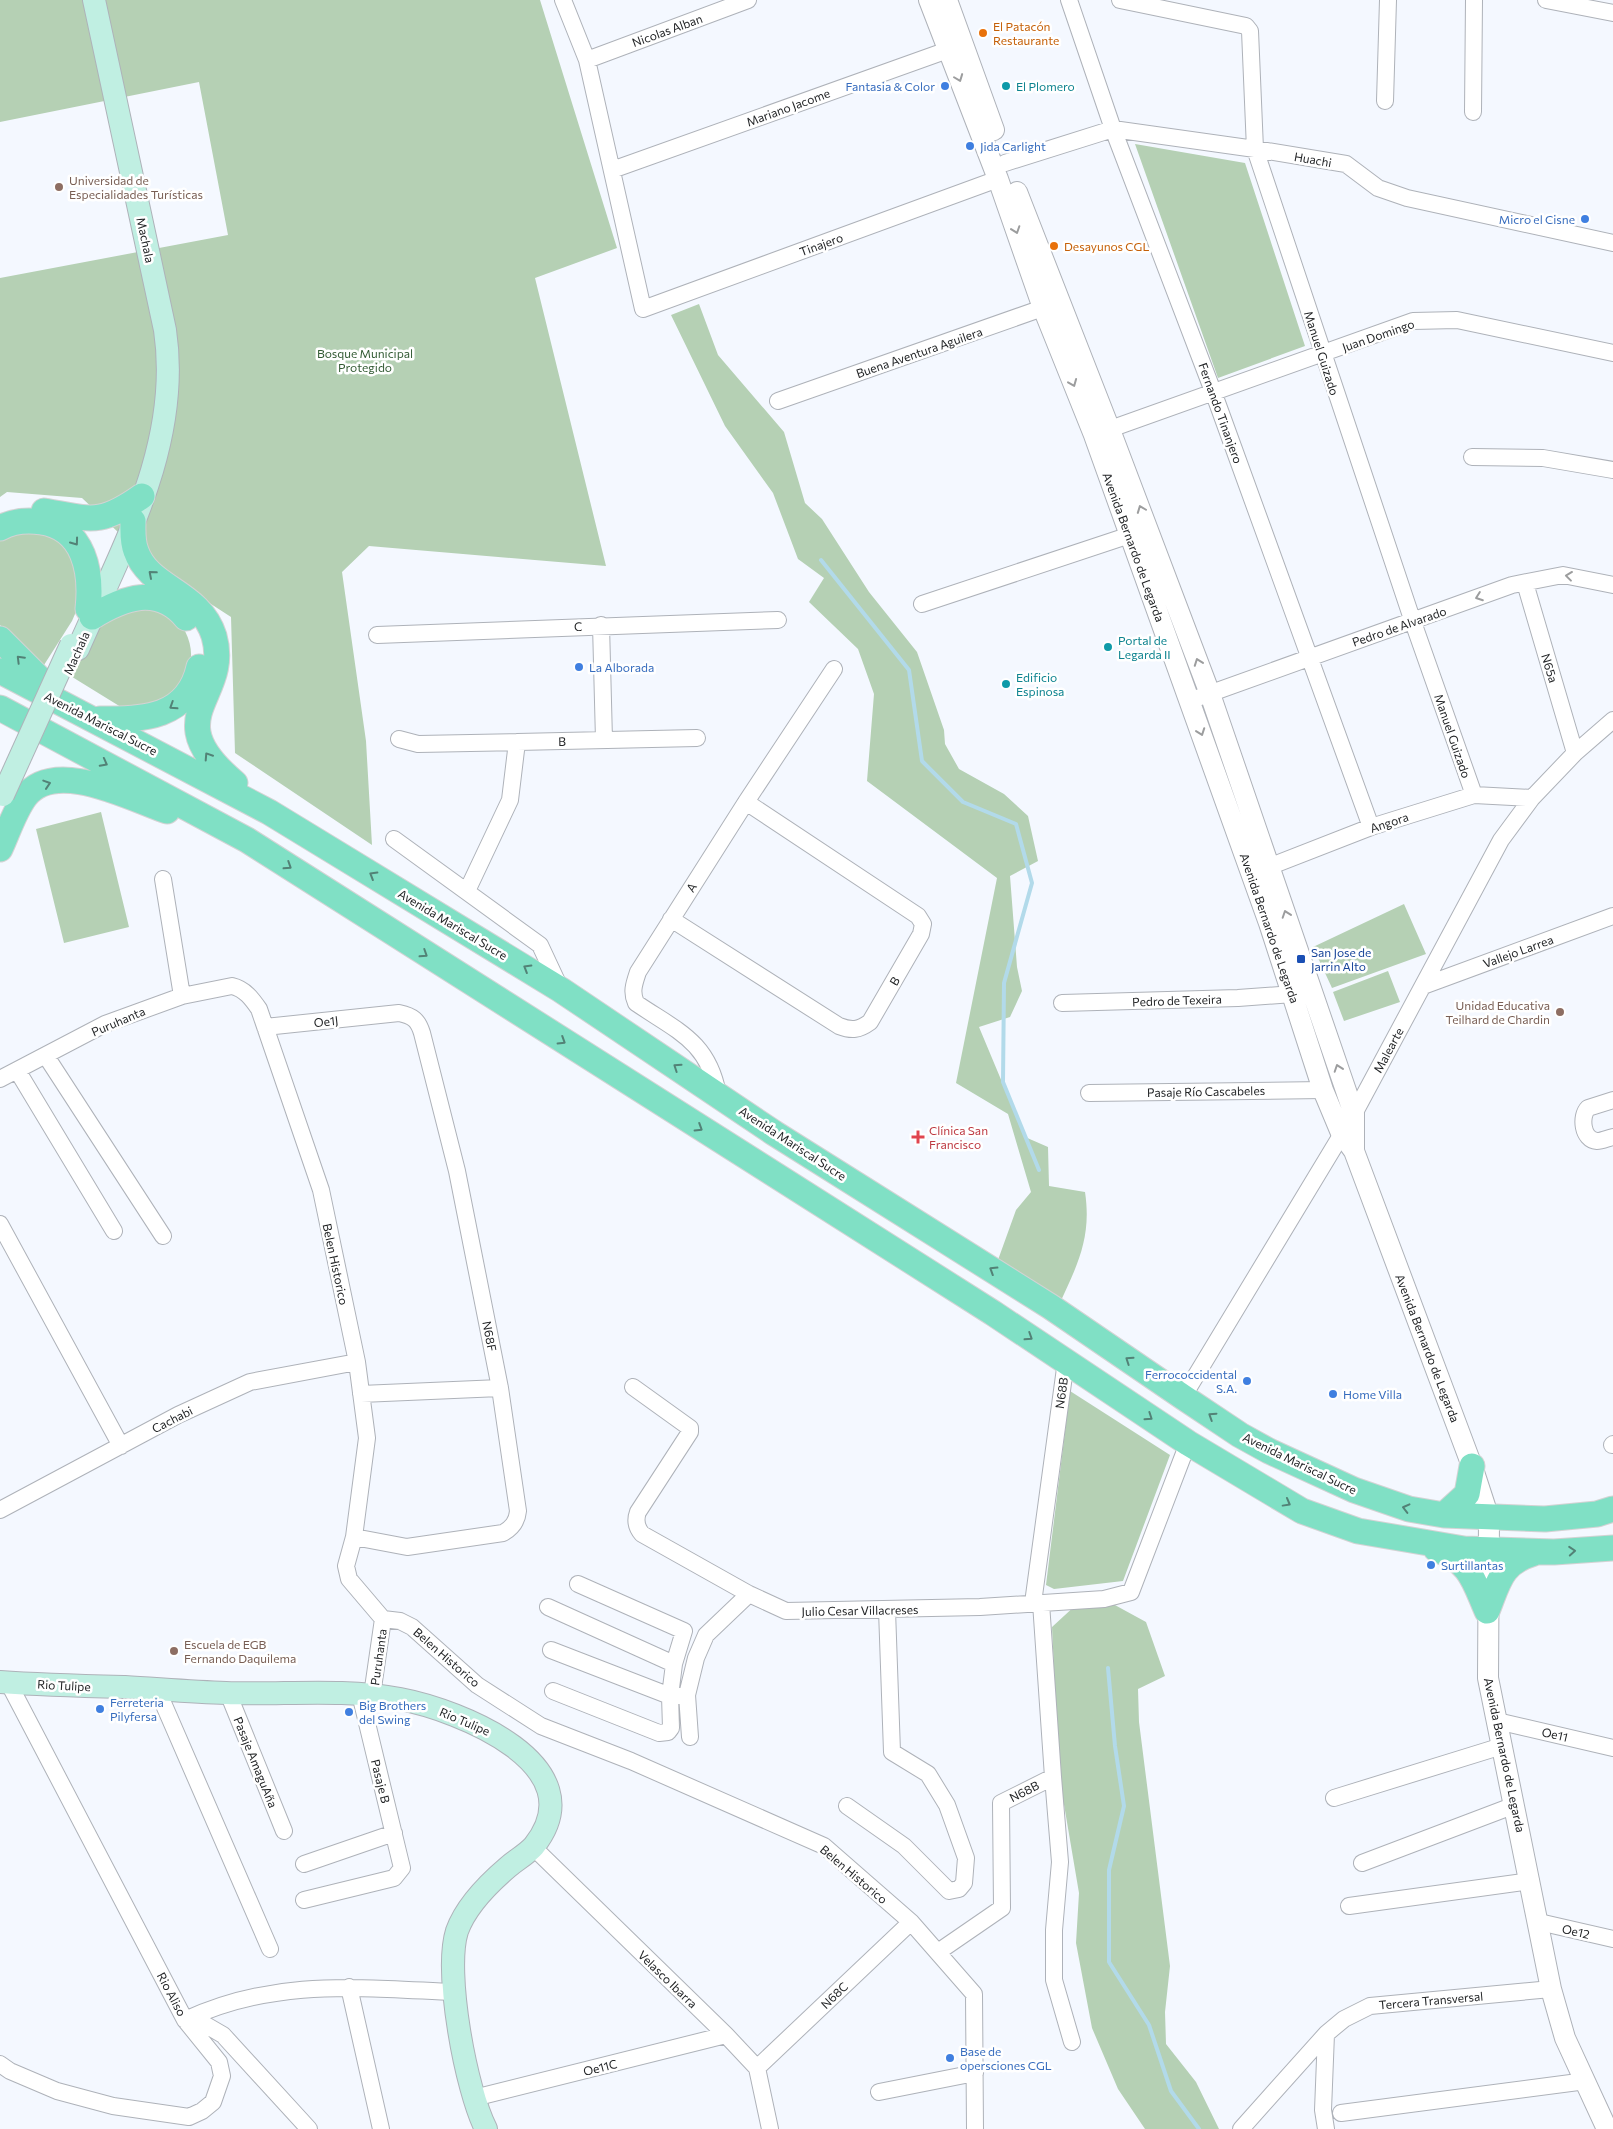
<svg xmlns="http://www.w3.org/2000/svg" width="1613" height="2129" font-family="Commissioner,sans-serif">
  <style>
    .green { fill: #b5d0b4 }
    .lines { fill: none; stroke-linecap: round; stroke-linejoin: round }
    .stream { stroke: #b2daea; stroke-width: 4 }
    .minor-casing { stroke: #aeb2b9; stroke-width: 18 }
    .tertiary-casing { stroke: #aeb2b9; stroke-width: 22 }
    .secondary-casing { stroke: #aeb2b9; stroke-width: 24 }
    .primary-casing { stroke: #d3d3d4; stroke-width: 27 }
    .minor { stroke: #fff; stroke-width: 16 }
    .tertiary { stroke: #fff; stroke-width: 20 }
    .secondary { stroke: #c0efe2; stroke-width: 22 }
    .primary { stroke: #80e0c5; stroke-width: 25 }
    .secondary-bridge-casing { stroke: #aeb2b9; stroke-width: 24; stroke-linecap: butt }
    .secondary-bridge { stroke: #c0efe2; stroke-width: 22 }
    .oneway { stroke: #9c9d9e }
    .oneway2 { stroke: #528276 }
    .food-dot { fill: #e8710a; stroke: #fff; stroke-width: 2 }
    .shop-dot { fill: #3f7fe0; stroke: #fff; stroke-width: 2 }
    .culture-dot { fill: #0f9aa8; stroke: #fff; stroke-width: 2 }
    .education-dot { fill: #8d6e63; stroke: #fff; stroke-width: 2 }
    .transit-dot { fill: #1a4fb4; stroke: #fff; stroke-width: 2 }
    .health-dot { fill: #e0444e; stroke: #fff; stroke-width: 2 }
    .labels { text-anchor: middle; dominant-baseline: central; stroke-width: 5; stroke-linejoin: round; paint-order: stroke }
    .food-label { font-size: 12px; fill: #c56008; stroke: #fff; text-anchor: start }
    .street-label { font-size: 12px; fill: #232527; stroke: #fff }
    .shop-label { font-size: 12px; fill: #366cbe; stroke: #fff; text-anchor: start }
    .culture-label { font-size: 12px; fill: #0d838f; stroke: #fff; text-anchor: start }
    .education-label { font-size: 12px; fill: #785e54; stroke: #fff; text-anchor: start }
    .park-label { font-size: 12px; fill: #335b34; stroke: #fff }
    .transit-label { font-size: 12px; fill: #164399; stroke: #fff; text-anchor: start }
    .health-label { font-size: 12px; fill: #be3a42; stroke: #fff; text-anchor: start }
  </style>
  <rect width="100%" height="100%" fill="#f4f8ff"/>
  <path class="green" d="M0 0H540L617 248 535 278 606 566 369 546 342 572 366 741 372 845 235 753 231 617 157 569 82 498 7 492 0 497V278L228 235 199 82 0 122Z
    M1135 144 1245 163 1305 346 1218 378Z
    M699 304 718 355 784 432 805 503 822 519 869 592 917 652 944 730 945 744 959 769 1004 794 1028 816 1038 861 1010 876 1017 967 1022 991 1010 1017 979 1027 1025 1137 1048 1147 1049 1186 1085 1192C1092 1238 1077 1266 1058 1307L994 1271 1016 1210 1031 1192 1008 1114 956 1083 997 878 867 781 874 694 858 649 809 602 824 578 798 559 773 493 725 426 671 315Z
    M36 527 73 548 84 593 72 621 44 665 0 625V539Z
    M115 608 162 609C169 615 181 623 185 631 202 665 180 686 160 710L129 712 69 675 87 640Z
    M101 812 129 927 64 943 36 829Z
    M1404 904 1426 954 1332 988 1313 947Z
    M1388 971 1400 1002 1344 1021 1333 992Z
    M1070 1391 1170 1455 1123 1581 1054 1589 1046 1585Z
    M1077 1604H1113L1146 1622 1165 1676 1138 1689 1139 1722 1170 1966 1165 2012 1166 2044 1196 2082 1219 2129H1145L1118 2089 1092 2028 1076 1943 1079 1893 1059 1775 1052 1627Z"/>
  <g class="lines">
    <path class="stream" d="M821 560 909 670 922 761 963 802 1016 824 1032 883 1004 983 1003 1082 1039 1170
      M1108 1668 1115 1746 1124 1806 1109 1870V1962L1149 2025 1171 2091 1199 2129"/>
    <defs>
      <path id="minor" d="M563 0 587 60 643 309 998 179
        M1069 0 1113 129 1214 394 1371 827
        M1120 0 1246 26 1250 31 1255 149 1413 622 1474 795
        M1546 0 1613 13
        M587 60 748 0
        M1385 101 1388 0
        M1473 112 1474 0
        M1005 163 1113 129 1255 149 1346 164 1378 188 1407 198 1613 243
        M612 170 959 46
        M778 401 1054 304
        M1099 433 1413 321 1457 320 1613 353
        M1472 457 1543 458 1613 470
        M1525 583 1575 753
        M922 604 1130 535
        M601 625 604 740
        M377 635 778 620
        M1189 701 1512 585 1563 575 1613 585
        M399 739 418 744 517 742 510 800 467 891
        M517 742 697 738
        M394 839 540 945 561 990
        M1258 871 1371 827 1474 795 1532 798
        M163 879 182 996
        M671 919 839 1026C852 1031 859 1030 870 1022L921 934 923 924 918 916 746 802
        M1423 986 1613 916
        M1062 1003 1238 998 1293 994
        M265 1027 399 1013C413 1016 418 1020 422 1033L457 1171 500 1388 518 1511C517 1522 512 1528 503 1533L407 1547 354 1537
        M46 1056 163 1236
        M17 1070 114 1231
        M0 1079 105 1024 182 996 232 986C245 989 252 999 259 1009L321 1190 357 1362 367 1438 354 1537 346 1566 349 1579 383 1619 400 1621 412 1627 477 1685 541 1726 631 1761 824 1846 911 1922 974 1994 975 2129
        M1089 1093 1323 1090
        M718 1094C708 1041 677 1031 636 1003 631 992 634 984 638 972L746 802 834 669
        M1613 1100 1588 1108C1580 1116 1582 1140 1597 1141 1602 1141 1608 1138 1613 1137
        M0 1224 121 1446
        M633 1387 690 1428V1432L638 1512C635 1520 636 1527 642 1534L749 1594 786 1611 980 1607 1104 1599 1131 1592 1188 1443
        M361 1394 500 1388
        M1183 1397 1354 1114 1501 840 1532 798 1575 753 1613 720
        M1612 1445 1613 1444
        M0 1510 178 1415 250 1382 357 1362
        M1033 1603 1066 1361
        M548 1607 674 1664
        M551 1650 670 1696H680
        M157 1689 270 1949
        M553 1691 659 1733 668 1732 671 1728 670 1696 674 1664 684 1631 578 1584
        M228 1693 284 1831
        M372 1695 383 1619
        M1497 1721 1613 1748
        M690 1737 687 1695 696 1658 706 1635 749 1594
        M1053 1777 1060 1862 1054 1930V1980L1072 2042
        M1334 1798 1502 1746
        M847 1806 904 1846 949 1891 959 1889 964 1883 966 1858 947 1805 928 1774 892 1752 887 1610
        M533 1847 726 2035 757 2068 770 2129
        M1362 1863 1515 1805
        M304 1864 394 1833
        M304 1900 394 1878 402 1868 360 1694
        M1349 1906 1531 1881
        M1539 1922 1613 1939
        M938 1952 1002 1908 1001 1803 1053 1777 1041 1603
        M349 1987 381 2129
        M185 2020C274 1978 359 1988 454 1992
        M185 2020 204 2024 223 2035 309 2129
        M0 2064 10 2071 57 2091 113 2106 189 2117 202 2111 213 2102 222 2076 219 2062 185 2020 8 1682
        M757 2068 911 1922
        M879 2092 975 2073
        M474 2098 726 2035
        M1341 2113 1586 2081
        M1241 2129 1326 2034 1344 2019 1370 2006 1551 1989
        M1326 2129 1323 2110 1326 2034"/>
      <path id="tertiary" d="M929 0 998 179 1043 308 1094 435 1269 923 1323 1090 1341 1133 1354 1151 1472 1466 1489 1518 1488 1678 1551 1989 1565 2038 1607 2129
        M947 0 994 130
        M1017 192 1110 430 1210 694 1354 1114V1151"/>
      <path id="secondary" d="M78 649C122 548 182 444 165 330L94 0
        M0 1682C42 1685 84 1686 125 1687 159 1689 193 1692 226 1693 284 1695 342 1688 400 1699 459 1710 598 1765 534 1846 527 1854 516 1860 508 1867 488 1884 466 1906 457 1931 444 1972 466 2090 486 2129"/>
      <path id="primary" d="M44 511C91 519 100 526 142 496
        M133 521C133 531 132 541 136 551 149 589 200 591 214 636 232 699 154 715 235 783
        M0 528C13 521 27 520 41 522 85 528 92 573 88 609
        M92 617C123 598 158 584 186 618
        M0 639 49 688
        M0 671 269 812 561 990 774 1133 1051 1307 1183 1397 1240 1435 1269 1451 1354 1490 1409 1509 1444 1515 1545 1519 1597 1514 1613 1509
        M0 708 247 840 993 1313 1188 1443 1302 1511 1358 1531 1464 1549 1554 1552 1613 1548
        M100 719C143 720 188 718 199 667
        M0 849C8 832 14 812 25 797 54 757 132 799 167 811
        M1444 1515 1467 1494 1472 1466
        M1436 1549C1471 1563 1473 1579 1487 1611
        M1487 1611C1499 1581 1501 1563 1534 1553"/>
    </defs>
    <use href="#minor" class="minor-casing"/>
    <use href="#tertiary" class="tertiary-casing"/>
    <use href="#secondary" class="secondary-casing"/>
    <use href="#primary" class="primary-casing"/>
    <use href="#minor" class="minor"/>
    <use href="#tertiary" class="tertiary"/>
    <use href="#secondary" class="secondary"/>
    <use href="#primary" class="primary"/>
    <defs>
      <path id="secondary-bridge" d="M3 795 71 645"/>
    </defs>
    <use href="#secondary-bridge" class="secondary-bridge-casing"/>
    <use href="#secondary-bridge" class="secondary-bridge"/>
  </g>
  <defs><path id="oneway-chevron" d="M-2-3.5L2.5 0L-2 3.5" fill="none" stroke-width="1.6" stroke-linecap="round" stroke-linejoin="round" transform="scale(1.25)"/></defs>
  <g class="oneway">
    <use href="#oneway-chevron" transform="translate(959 78) rotate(69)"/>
    <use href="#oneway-chevron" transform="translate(1016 230) rotate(71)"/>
    <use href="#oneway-chevron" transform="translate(1073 383) rotate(68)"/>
    <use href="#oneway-chevron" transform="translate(1141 509) rotate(-111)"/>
    <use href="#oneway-chevron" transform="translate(1569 576) rotate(-173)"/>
    <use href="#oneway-chevron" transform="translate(1479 597) rotate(160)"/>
    <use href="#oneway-chevron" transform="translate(1198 662) rotate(-110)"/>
    <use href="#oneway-chevron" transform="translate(1201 732) rotate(70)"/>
    <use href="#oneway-chevron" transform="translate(1286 914) rotate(-109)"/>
    <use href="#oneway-chevron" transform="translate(1338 1068) rotate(-109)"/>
  </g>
  <g class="oneway2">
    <use href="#oneway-chevron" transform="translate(75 542) rotate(54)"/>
    <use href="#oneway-chevron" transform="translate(152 574) rotate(-139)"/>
    <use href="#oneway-chevron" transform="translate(20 659) rotate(-135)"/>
    <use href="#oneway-chevron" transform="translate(173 706) rotate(147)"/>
    <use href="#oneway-chevron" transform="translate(208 756) rotate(-123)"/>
    <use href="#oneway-chevron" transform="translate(104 763) rotate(28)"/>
    <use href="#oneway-chevron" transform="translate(47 784) rotate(-18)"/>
    <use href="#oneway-chevron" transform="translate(288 866) rotate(33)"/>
    <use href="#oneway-chevron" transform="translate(373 875) rotate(-149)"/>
    <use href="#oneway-chevron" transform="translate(424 954) rotate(33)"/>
    <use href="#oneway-chevron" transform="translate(527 968) rotate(-149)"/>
    <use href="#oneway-chevron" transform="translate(562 1041) rotate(32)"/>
    <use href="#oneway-chevron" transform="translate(677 1067) rotate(-146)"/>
    <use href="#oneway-chevron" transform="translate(699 1128) rotate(32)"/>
    <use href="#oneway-chevron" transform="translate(993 1270) rotate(-148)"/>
    <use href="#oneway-chevron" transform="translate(1029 1337) rotate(33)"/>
    <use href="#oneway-chevron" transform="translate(1129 1360) rotate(-146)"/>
    <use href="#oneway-chevron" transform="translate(1212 1416) rotate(-147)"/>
    <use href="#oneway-chevron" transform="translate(1149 1417) rotate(34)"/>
    <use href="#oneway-chevron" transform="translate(1287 1503) rotate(29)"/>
    <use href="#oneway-chevron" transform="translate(1406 1508) rotate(-166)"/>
    <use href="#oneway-chevron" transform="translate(1572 1551) rotate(-4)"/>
  </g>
  <g class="food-dot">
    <circle cx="983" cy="33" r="5"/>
    <circle cx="1054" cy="246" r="5"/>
  </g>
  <g class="shop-dot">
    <circle cx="945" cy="86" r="5"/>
    <circle cx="970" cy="146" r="5"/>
    <circle cx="1585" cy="219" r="5"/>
    <circle cx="579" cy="667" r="5"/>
    <circle cx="1247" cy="1381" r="5"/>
    <circle cx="1333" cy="1394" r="5"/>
    <circle cx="1431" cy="1565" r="5"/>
    <circle cx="100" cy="1709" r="5"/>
    <circle cx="349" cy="1712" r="5"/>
    <circle cx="950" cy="2058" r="5"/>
  </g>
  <g class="culture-dot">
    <circle cx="1006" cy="86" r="5"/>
    <circle cx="1108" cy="647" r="5"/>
    <circle cx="1006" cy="684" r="5"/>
  </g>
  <g class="education-dot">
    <circle cx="59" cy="187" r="5"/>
    <circle cx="1560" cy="1012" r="5"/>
    <circle cx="174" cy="1651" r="5"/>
  </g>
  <rect class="transit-dot" x="1296" y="954" width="10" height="10" rx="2.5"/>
  <path class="health-dot" d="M915.5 1129.5h5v5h5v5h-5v5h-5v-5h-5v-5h5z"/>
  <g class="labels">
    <g class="food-label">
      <text x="993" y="26">El Patacón<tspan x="993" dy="14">Restaurante</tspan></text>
      <text x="1064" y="246">Desayunos CGL</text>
    </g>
    <g class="street-label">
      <text transform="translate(667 30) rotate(-20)">Nicolas Alban</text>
      <text transform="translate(788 107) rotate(-20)">Mariano Jacome</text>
      <text transform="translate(1313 159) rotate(10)">Huachi</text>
      <text transform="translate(146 240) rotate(78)">Machala</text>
      <text transform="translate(821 244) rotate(-20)">Tinajero</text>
      <text transform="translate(1378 335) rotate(-19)">Juan Domingo</text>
      <text transform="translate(919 352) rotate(-19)">Buena Aventura Aguilera</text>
      <text transform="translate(1322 353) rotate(72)">Manuel Guizado</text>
      <text transform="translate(1221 413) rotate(70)">Fernando Tinanjero</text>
      <text transform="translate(1134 547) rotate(70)">Avenida Bernardo de Legarda</text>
      <text transform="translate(578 626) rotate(-3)">C</text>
      <text transform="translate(1399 626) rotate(-19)">Pedro de Alvarado</text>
      <text transform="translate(76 653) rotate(-66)">Machala</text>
      <text transform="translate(1550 668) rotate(73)">N65a</text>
      <text transform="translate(101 723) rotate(27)">Avenida Mariscal Sucre</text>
      <text transform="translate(1453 736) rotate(71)">Manuel Guizado</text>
      <text transform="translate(562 741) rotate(-1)">B</text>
      <text transform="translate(1389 822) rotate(-18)">Angora</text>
      <text transform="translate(691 887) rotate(-58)">A</text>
      <text transform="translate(453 924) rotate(31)">Avenida Mariscal Sucre</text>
      <text transform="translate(1270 928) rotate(71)">Avenida Bernardo de Legarda</text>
      <text transform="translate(1518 951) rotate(-20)">Vallejo Larrea</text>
      <text transform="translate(894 981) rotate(-60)">B</text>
      <text transform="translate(1177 1000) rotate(-2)">Pedro de Texeira</text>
      <text transform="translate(118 1021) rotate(-23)">Puruhanta</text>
      <text transform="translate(326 1021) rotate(-6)">Oe1J</text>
      <text transform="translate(1388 1050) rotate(-62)">Malearte</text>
      <text transform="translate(1206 1091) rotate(-1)">Pasaje Río Cascabeles</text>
      <text transform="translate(793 1143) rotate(33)">Avenida Mariscal Sucre</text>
      <text transform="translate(336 1264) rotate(78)">Belen Historico</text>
      <text transform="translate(490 1336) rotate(79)">N68F</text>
      <text transform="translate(1428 1348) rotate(69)">Avenida Bernardo de Legarda</text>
      <text transform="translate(1061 1393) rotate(-82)">N68B</text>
      <text transform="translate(172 1419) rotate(-27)">Cachabi</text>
      <text transform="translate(1300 1463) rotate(26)">Avenida Mariscal Sucre</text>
      <text transform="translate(860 1610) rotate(-1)">Julio Cesar Villacreses</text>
      <text transform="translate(378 1657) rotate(-82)">Puruhanta</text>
      <text transform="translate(447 1657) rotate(41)">Belen Historico</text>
      <text transform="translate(64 1685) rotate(3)">Rio Tulipe</text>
      <text transform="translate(465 1721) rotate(23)">Rio Tulipe</text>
      <text transform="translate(1555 1734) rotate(13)">Oe11</text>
      <text transform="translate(1505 1755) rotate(78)">Avenida Bernardo de Legarda</text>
      <text transform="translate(256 1762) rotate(68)">Pasaje AmaguAña</text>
      <text transform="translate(381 1781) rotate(76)">Pasaje B</text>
      <text transform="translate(1024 1791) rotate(-27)">N68B</text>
      <text transform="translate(854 1874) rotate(40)">Belen Historico</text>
      <text transform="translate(1576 1931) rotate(13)">Oe12</text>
      <text transform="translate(668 1979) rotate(44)">Velasco Ibarra</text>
      <text transform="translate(172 1994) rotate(62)">Rio Aliso</text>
      <text transform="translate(834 1995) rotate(-44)">N68C</text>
      <text transform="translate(1431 2000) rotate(-5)">Tercera Transversal</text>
      <text transform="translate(600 2067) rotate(-14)">Oe11C</text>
    </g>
    <g class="shop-label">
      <text x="935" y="86" text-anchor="end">Fantasia &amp; Color</text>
      <text x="980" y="146">Jida Carlight</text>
      <text x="1575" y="219" text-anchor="end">Micro el Cisne</text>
      <text x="589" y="667">La Alborada</text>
      <text x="1237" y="1374" text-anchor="end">Ferrococcidental<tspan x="1237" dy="14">S.A.</tspan></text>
      <text x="1343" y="1394">Home Villa</text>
      <text x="1441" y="1565">Surtillantas</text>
      <text x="110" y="1702">Ferreteria<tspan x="110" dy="14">Pilyfersa</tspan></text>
      <text x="359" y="1705">Big Brothers<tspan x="359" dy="14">del Swing</tspan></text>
      <text x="960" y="2051">Base de<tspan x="960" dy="14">opersciones CGL</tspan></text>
    </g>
    <g class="culture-label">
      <text x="1016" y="86">El Plomero</text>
      <text x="1118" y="640">Portal de<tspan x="1118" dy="14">Legarda II</tspan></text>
      <text x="1016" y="677">Edificio<tspan x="1016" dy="14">Espinosa</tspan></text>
    </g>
    <g class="education-label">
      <text x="69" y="180">Universidad de<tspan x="69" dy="14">Especialidades Turísticas</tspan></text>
      <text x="1550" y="1005" text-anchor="end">Unidad Educativa<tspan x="1550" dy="14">Teilhard de Chardin</tspan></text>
      <text x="184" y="1644">Escuela de EGB<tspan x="184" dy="14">Fernando Daquilema</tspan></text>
    </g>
    <g class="park-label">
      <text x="365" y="353">Bosque Municipal<tspan x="365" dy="14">Protegido</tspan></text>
    </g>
    <g class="transit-label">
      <text x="1311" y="952">San Jose de<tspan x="1311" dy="14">Jarrin Alto</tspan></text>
    </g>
    <g class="health-label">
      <text x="929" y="1130">Clínica San<tspan x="929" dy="14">Francisco</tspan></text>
    </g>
  </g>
</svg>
